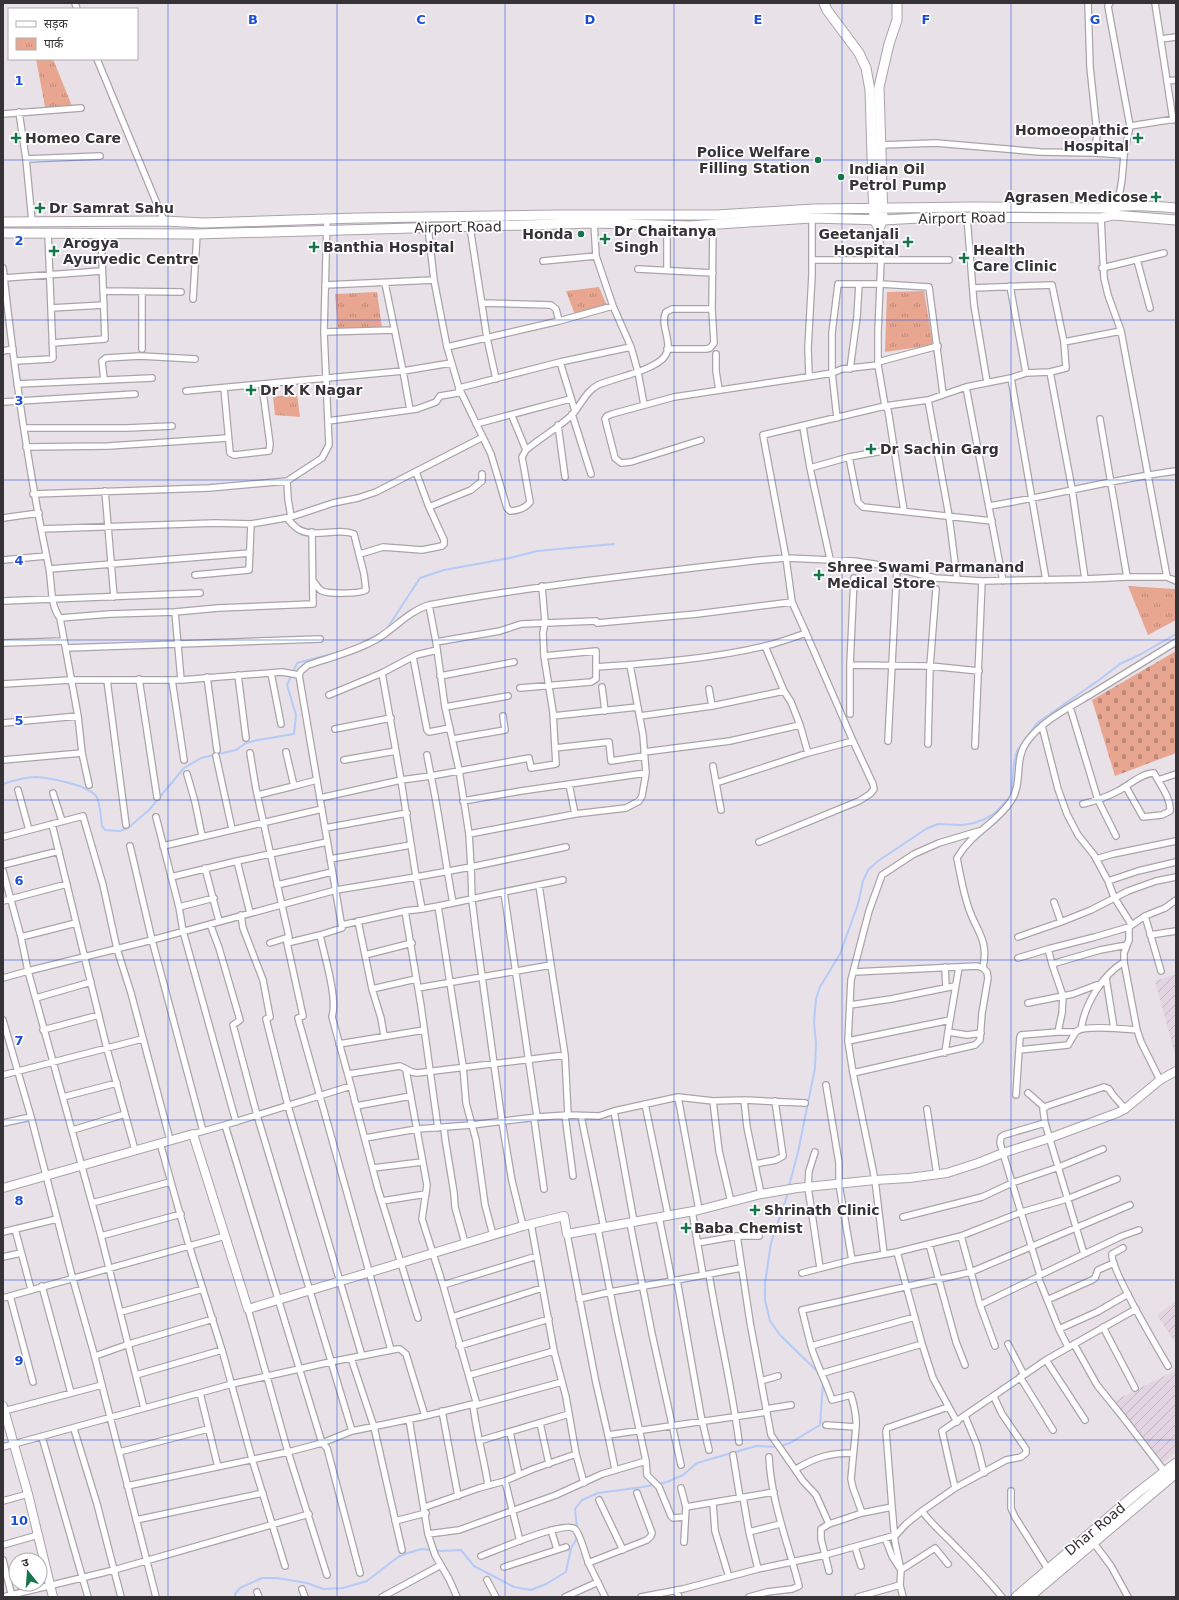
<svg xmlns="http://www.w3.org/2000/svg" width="1179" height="1600" font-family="'DejaVu Sans','Noto Sans Devanagari',sans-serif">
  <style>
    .industrial { fill: url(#industrial-furrows) }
    .cemetery { fill: url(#cemetery-stones) }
    .park { fill: url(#park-tufts) }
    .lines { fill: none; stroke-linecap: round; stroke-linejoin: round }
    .stream { stroke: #b3cbf6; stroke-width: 2 }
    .street-casing { stroke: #aaa3a9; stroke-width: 8 }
    .secondary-casing { stroke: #aaa3a9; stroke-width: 10 }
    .primary-casing { stroke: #aaa3a9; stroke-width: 11 }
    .street { stroke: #fff; stroke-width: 5.5 }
    .secondary { stroke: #fff; stroke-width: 8 }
    .primary { stroke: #fff; stroke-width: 9 }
    .grid { fill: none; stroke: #1d4ed8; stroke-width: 1; stroke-opacity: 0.55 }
    .poi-dot { fill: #15754b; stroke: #fff; stroke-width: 1.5 }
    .labels { text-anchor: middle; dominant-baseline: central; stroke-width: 3.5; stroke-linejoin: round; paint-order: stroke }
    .poi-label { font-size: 14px; font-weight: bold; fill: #363336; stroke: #fff; text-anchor: start }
    .street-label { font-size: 14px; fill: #363336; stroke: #fff }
    .grid-label { font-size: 13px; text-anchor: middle; font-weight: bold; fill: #1d4ed8; stroke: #fff; stroke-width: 3.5; stroke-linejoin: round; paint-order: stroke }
  </style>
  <defs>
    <pattern id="industrial-furrows" width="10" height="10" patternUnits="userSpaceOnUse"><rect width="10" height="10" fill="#e2d4e1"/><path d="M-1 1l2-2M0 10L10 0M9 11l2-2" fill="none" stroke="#c2b6c2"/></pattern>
    <pattern id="cemetery-stones" width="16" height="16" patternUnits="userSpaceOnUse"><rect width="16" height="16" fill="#e8a691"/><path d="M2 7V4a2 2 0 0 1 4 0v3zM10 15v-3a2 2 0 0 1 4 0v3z" fill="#bd8877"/></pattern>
    <pattern id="park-tufts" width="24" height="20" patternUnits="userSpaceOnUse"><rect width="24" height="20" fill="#e8a691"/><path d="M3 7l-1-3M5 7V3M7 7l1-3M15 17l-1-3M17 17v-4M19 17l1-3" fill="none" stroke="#bd8877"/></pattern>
  </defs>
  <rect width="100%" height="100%" fill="#e9e1e8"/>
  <path class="industrial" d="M1176 974V1058L1155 981Z
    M1176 1301V1344L1157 1315Z
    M1176 1370V1452L1162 1464 1114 1401Z"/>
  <path class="cemetery" d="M1176 651V753L1115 776 1092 700Z"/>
  <path class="park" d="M36 59H53L74 111 46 112Z
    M599 287 607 306 575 315 566 291Z
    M924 291 933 345 885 352 887 292Z
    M377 292 382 328 338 330 335 294Z
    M297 394 300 417 275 415 273 397Z
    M1128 586 1175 589 1176 620 1148 635Z"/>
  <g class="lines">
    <path class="stream" d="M386 630 420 578 444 570 510 558 537 551 614 544
      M360 644 379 634
      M3 784C12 781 26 777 36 777 50 778 88 785 96 796 100 801 101 819 102 826L105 830 120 831 128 828 149 810 184 768 201 758 236 750 246 743 258 740 294 734 296 715 287 685 297 663 347 650
      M789 1186 798 1152 815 1068 816 1044 814 1022 816 999 820 987 840 954 858 904 863 881 868 870 878 861 926 829 938 824 962 825 974 823 985 819 995 813 1011 796 1014 763 1017 751 1037 723 1099 680 1120 664 1141 654 1176 634
      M788 1193 771 1243 765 1283V1300L770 1321 780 1335 820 1374
      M577 1528 575 1509 582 1500 598 1493 643 1487 667 1482 683 1475 697 1463 756 1446 778 1447 790 1443 820 1425 823 1382
      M235 1597V1594L240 1588 262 1578H277L307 1583 323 1589 343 1588 367 1581 398 1557 408 1553 422 1549 441 1551 461 1550 474 1566 514 1587 531 1590 546 1584 566 1572 571 1548 576 1540 577 1534"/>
    <defs>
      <path id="street" d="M75 3 77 9
        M1110 3 1108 6 1109 12 1130 126 1124 155 1122 179 1117 209
        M1155 3 1173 120
        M1161 39 1176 37
        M97 59 164 221
        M1168 81 1176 80
        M19 112 26 159 32 221
        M3 114 81 108
        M1130 126 1175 119
        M880 145 936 143 1040 152 1095 153 1097 133 1090 67 1088 3
        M1095 153 1124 155
        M26 159 100 156
        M967 217 974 305 987 382
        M1101 218 1104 278 1108 295 1121 331 1167 577
        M594 223 596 256 613 306 631 347 638 372 644 405
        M428 227 434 280 447 347 459 388 491 454 507 508 510 511C517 511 526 508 530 502L522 457 526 450C540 438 558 428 572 415 581 405 586 391 598 385 614 378 656 370 665 356 674 343 659 325 666 312L672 309H712
        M470 227 487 338 496 379
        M879 228 881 260 878 332V365L885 406 888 410 904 511
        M812 260H949
        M1137 260 1150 308
        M543 261 596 256
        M3 268C14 369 28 469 49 568 52 584 50 606 60 618L110 614 175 612 218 608 313 604 312 532
        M1102 268 1164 253
        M638 269 713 273
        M667 270V226
        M4 278 102 271
        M385 283 403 371 410 410
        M325 285 434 280
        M1010 286 1026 373
        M973 288 1052 285 1064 342 1066 368 1050 372 1026 373 1011 378 966 387 928 400 885 406 763 435 786 558 854 561 887 566 935 578 982 581 1085 579 1127 577H1167L1176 581
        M104 291 181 292
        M142 292V349
        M193 299 197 234
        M482 303 551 305 556 309 559 321
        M51 308 104 305
        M324 332 394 330
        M1064 342 1121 331
        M52 343 105 339 101 233
        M447 347 559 321 613 306
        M667 349H706L710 348 714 343 712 309 713 223
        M3 351 13 349
        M716 354V371L719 390
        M15 361 51 359 53 358 48 233
        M560 362 575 411
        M878 362 938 346
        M850 369 857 317 859 284
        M1050 372 1072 489 1085 579
        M809 376 808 348 812 275V217
        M1011 378 1046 580
        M104 380 102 361 106 358 140 356 195 359
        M17 384 152 378
        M966 387 1003 581
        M224 388 230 453 234 455 269 451 270 444 262 385
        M186 391 403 371 451 363
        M928 400 949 516 957 579
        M3 402 135 394
        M572 414 591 474
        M512 416 526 450
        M837 418 832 373V333L838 284H881L929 287 943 394
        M1100 419 1127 577
        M328 421 417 409 436 402 440 396 458 393 459 388 560 362 631 347
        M476 424 570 399
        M558 425 565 477
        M803 427 810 468 830 559
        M24 428H127L172 426
        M701 440 631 462 621 463 615 458 614 454 605 419 607 416 612 414 674 397 814 376 832 373 842 369 878 365
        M26 447 109 446 228 438
        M849 457 858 502 863 507 992 521
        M810 468 849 457 894 449
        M287 481 288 499 291 517
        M105 491 114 597
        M33 494 209 488 287 481 322 458 329 445 324 332 327 219
        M989 506C1052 496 1113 479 1176 471
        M429 507 471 490 482 481V474
        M3 518 39 513
        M287 518C290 522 294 526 298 529 314 539 337 527 354 534L364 574 366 590C360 594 328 594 322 591 318 589 316 584 313 581
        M41 529 215 523 251 524 291 517 333 503 358 498 376 492 483 437
        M360 554 383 547 422 550 442 546 444 544V540L429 507 416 472
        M3 560 46 556
        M49 569 250 553
        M195 575 249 570 251 524
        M542 586 545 623 543 633 544 656 553 712 555 748
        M3 601 200 593
        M429 605 436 642 445 707 459 770 469 834 471 867 566 847
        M175 612 181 680
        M60 618 78 716 82 753 89 785
        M597 623 697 614 792 602
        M806 633 853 741 808 753
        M436 642 500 631 521 624 596 621
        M3 643 64 641
        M66 648 320 639
        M413 657 427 730 429 732 450 728
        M850 665 930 666 979 671
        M271 673 281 724
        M238 675 246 738
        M299 675 301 671 308 665C332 657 356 651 377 639 395 628 409 611 429 605 539 585 650 573 761 560L786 558 792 602 806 633C792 638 778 643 765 646 711 659 653 663 597 667
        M440 676 514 662
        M207 677 217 750
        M139 679 157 797
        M107 680 126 825
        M172 680 184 760
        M3 684 71 680H181L282 672 299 675 342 928 320 935C324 955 338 998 332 1017L351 1086 225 1125 193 1134
        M602 687 605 711
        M520 688 591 682 596 679V651L544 656
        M709 689 712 706 784 691 765 646
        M329 695 382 673
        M445 707 508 696
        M1070 707 1098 800 1116 836
        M850 714V665L854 578
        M553 716 638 707
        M640 716 712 706
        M3 723 78 716
        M1042 726 1058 789 1067 814 1078 835 1094 855 1108 881 1114 897 1131 924
        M335 729 391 718
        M453 739 505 730 503 716
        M888 741 897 568
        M928 744 930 666 936 589
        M975 746 982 581
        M286 752 294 786 317 780
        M644 752 730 741 800 725 791 702 784 691
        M250 753 256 789 289 937 287 943 303 1016 298 1018 391 1350
        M427 755 431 776 401 780 382 673 416 655 437 650
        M216 756 232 829
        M3 760 82 753
        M344 760 396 751
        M713 766 716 783 808 753 800 725
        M187 774 195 802 202 836
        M716 783 721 810
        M569 784 575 814
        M1126 787 1143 817 1162 815 1170 811C1171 800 1163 789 1158 780
        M18 790 29 830
        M53 793 62 821
        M258 795 294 786
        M463 801 521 791 646 773
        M1083 804C1095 801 1107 797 1118 791 1129 785 1142 773 1154 773L1158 780 1176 774
        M156 817 179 907 183 931 236 1122
        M52 824 107 1049 135 1150
        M325 828 407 813
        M469 834 575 814 626 808 639 801 642 796 646 773 643 735 630 665
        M3 837 83 816 103 885 117 949 131 993 170 1140
        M759 842 859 801 870 794 874 789 873 784 853 741
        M130 846 152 940 203 1131
        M163 846 322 809
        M330 859 411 845
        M1096 859 1113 854 1176 841
        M237 861 250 913
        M3 865 59 851
        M205 868 219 921
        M3 871 21 937 28 971 3 978
        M171 877 237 861 327 842
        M1108 881 1138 871 1176 862
        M277 885 332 872
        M504 892 563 880
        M3 901 67 884
        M1054 902 1061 922
        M453 903 504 892 537 1117
        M179 907 214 898
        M422 909 438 906
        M241 915 243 928 263 980 270 1017 266 1019 288 1106 362 1356
        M1145 916 1161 971
        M358 921 372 989 381 1018 384 1036
        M210 924 219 948 240 1020 233 1025 257 1115 352 1431
        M342 925 405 911
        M1150 935 1176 931
        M21 937 76 923
        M1018 937 1061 922 1091 910 1128 891 1156 881 1176 877
        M270 943 289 937
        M287 943 320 935
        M1127 945 1100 950 1052 964 1048 949 1095 937 1129 927
        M365 955 412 943
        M1018 958 1048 949
        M945 967 946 988
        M959 967 948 1032 967 1035 981 1033
        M983 968C989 938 976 932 968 906 963 891 960 874 957 858 972 832 996 824 1011 801 1023 784 1014 760 1026 743 1041 721 1070 707 1093 693 1121 676 1148 659 1176 642
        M1106 978 1114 1028
        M418 988 551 965 539 885
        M372 989 416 979
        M36 998 91 982
        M1028 1003 1063 996 1052 964
        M850 1005 891 999 955 986
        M3 1020 31 1117 72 1276 94 1354 156 1597
        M1081 1029C1085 1004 1102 975 1124 962
        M43 1030 99 1015
        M1058 1032 1062 1013 1063 996 1073 994 1102 983
        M848 1041 950 1020
        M339 1044 424 1030
        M1019 1050 1020 1037 1021 1035 1058 1032H1075
        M945 1053 948 1032
        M565 1055 568 1115
        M853 1073 975 1045 980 1040 982 1013 988 978 987 972 983 968 977 966 854 972
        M349 1074 400 1066 412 1072 417 1073 565 1055 551 965
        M3 1075 142 1039
        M1160 1080 1141 1042 1137 1030 1124 962V953L1129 940V927L1145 916 1165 908 1176 900
        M826 1085 839 1163V1184L842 1202 852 1260
        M351 1086 356 1106 411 1096
        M1028 1093 1044 1107
        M1016 1095 1019 1050 1068 1045C1071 1041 1073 1035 1077 1031 1085 1025 1126 1029 1137 1030
        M63 1097 117 1083
        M678 1097 699 1210
        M744 1100 747 1127 761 1194
        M713 1101 719 1151 731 1202
        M645 1104 668 1215
        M356 1106 378 1189 418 1318
        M927 1109 937 1175
        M614 1111 634 1222
        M565 1115 573 1176
        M581 1116 604 1228
        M534 1118 544 1189
        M3 1123 31 1117
        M1045 1123 1004 1135 1001 1137 1000 1143 1040 1275 1038 1277 1059 1329 1068 1347
        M225 1125 322 1443 327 1448 360 1573
        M438 1128 421 1006 405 911 422 909 416 877 471 867 472 900 476 933 502 1122 512 1181 523 1226
        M444 1128 445 1138 454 1193 455 1207 465 1243
        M73 1130 125 1114
        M365 1138 417 1129 472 1125 537 1117 568 1115 599 1116 614 1111 678 1097 713 1101 744 1100 805 1103
        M160 1143 187 1239 222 1350 252 1459 285 1566
        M815 1152 809 1171 808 1187 820 1268
        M755 1164 776 1160 783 1156 775 1101
        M373 1168 422 1162
        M382 1201 426 1194
        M92 1203 170 1182
        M692 1211 703 1275
        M659 1217 672 1281 741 1268
        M903 1217 982 1197 1012 1183 1059 1167 1103 1149
        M630 1223 652 1334 681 1465
        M15 1229 31 1289
        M598 1229 616 1322 646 1461 647 1475 659 1487 671 1516 673 1518 685 1517
        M3 1232 57 1219
        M567 1234 596 1383 608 1435 615 1469
        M493 1235 485 1205 476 1140 466 1103 463 1066 438 906 453 903C445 861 440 818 431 776L529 758 531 768 556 764 555 748 609 742 611 761 644 756
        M101 1236 181 1214
        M737 1236 750 1322 771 1435 803 1481 816 1495 829 1524 862 1513 892 1507
        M961 1236 980 1305 995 1346
        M697 1243 737 1236H759
        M929 1244 956 1342 965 1365
        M1123 1248 1112 1254C1110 1268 1158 1349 1168 1366
        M897 1252 922 1344 933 1378 957 1422
        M884 1254 875 1180 853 1073 848 1041 851 980 869 911 882 875 914 854 939 843 979 831
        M1084 1254 1045 1123 1043 1109 1047 1106 1104 1087 1109 1089C1113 1097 1120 1102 1125 1109
        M3 1257 21 1253
        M802 1273 852 1260 897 1252 961 1236 1022 1212 1067 1199 1117 1179
        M709 1274C718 1330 732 1386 739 1442
        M1040 1275 1122 1236 1139 1230
        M677 1280 701 1416 709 1450
        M443 1285 537 1256
        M42 1286 71 1393
        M10 1296 33 1382
        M3 1298 225 1236
        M579 1299 610 1292 672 1281
        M1047 1300 1092 1280 1095 1278 1098 1270 1114 1263
        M980 1305 1038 1277
        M248 1309 288 1452 327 1575
        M121 1312 203 1289
        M452 1317 542 1288
        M915 1317 811 1346 802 1310 971 1272 1130 1205
        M1103 1327 1135 1388
        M1059 1329 1097 1312 1128 1294
        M1008 1344 1024 1375
        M1074 1344 1097 1385 1122 1416 1165 1472
        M459 1346 549 1319
        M811 1346C816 1364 826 1381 832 1400L851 1395C854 1405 857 1416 856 1427L826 1425
        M95 1356 129 1344 213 1319
        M351 1358 374 1427 402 1550
        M1046 1360 1085 1420
        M823 1373 922 1344
        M136 1375 222 1350
        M470 1375 554 1351
        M1020 1377 1053 1430
        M761 1381 778 1376
        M200 1393 218 1467
        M473 1404C476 1432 484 1458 488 1485
        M477 1405 562 1382
        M144 1408 101 1236 28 971 152 940 336 890 416 877 401 780 320 798
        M766 1409 791 1405
        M4 1411 102 1385
        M442 1411 458 1496
        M965 1416 977 1445 984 1473
        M409 1419 428 1534 435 1555 449 1579 457 1597
        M540 1423 549 1464
        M856 1427 851 1479 853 1488 862 1513
        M74 1429 97 1504 121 1597
        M510 1432 519 1475
        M608 1435 767 1412
        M42 1437 88 1597
        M479 1441 569 1414
        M3 1447 232 1384 330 1362 397 1349H400L406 1354 425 1416 473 1404 477 1405 443 1285 422 1219 427 1185 406 1070 404 1068
        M119 1452 208 1429
        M576 1454 584 1483
        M733 1455 740 1498
        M796 1469C816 1457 830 1453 853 1453
        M505 1481 520 1541
        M127 1486 288 1452 322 1443 352 1431 425 1416
        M681 1488 686 1507 684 1542
        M955 1488 942 1431 1046 1360 1136 1309
        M1011 1491V1508L1015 1517 1048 1569
        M743 1497 749 1532 758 1569
        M599 1500 623 1550
        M3 1501 28 1494
        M713 1503 715 1531 729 1577
        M425 1507 479 1488 505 1481 533 1469 576 1454 566 1397 554 1351 531 1224
        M686 1507 774 1492
        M922 1511C932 1525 945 1535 956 1547 972 1563 988 1580 1002 1597
        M136 1520 263 1493
        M395 1521 426 1513
        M551 1530 557 1549
        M749 1532 780 1524
        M428 1534 459 1530 556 1495 602 1474 646 1461
        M885 1538 892 1556 901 1570 935 1548 948 1564
        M1093 1542 1111 1566 1128 1597
        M3 1545 38 1535
        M855 1547 861 1566
        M481 1556C495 1551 564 1520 575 1529 581 1535 585 1555 589 1564 594 1575 600 1586 605 1597
        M3 1560 12 1597
        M588 1563 647 1540 651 1536 652 1533 637 1493
        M504 1567 566 1547
        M829 1571 821 1539V1529L829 1524
        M487 1580 496 1597
        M302 1589 305 1597
        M676 1590 679 1597
        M257 1592 259 1597
        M3 1597 114 1570 309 1514
        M382 1597 441 1565
        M565 1597 598 1582
        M641 1597 683 1589 758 1569 825 1555 896 1535 906 1524 922 1511 955 1488 1006 1460 1021 1457 1026 1453V1449L1002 1414 994 1397
        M749 1597 767 1592 792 1589 799 1586C788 1543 771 1501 769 1457
        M858 1597 900 1585
        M903 1597 900 1585 901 1570 895 1542 892 1507 886 1431 887 1428 890 1427 948 1407"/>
      <path id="secondary" d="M3 1188 193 1134 248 1309 523 1226 564 1216 567 1234 699 1210 761 1194 797 1188 875 1180 909 1178 947 1173 978 1163 1003 1153 1050 1138 1117 1113 1125 1109 1160 1080 1176 1071
        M3 1406 28 1494 53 1597"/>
      <path id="primary" d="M824 3 827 10 859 53 866 68 870 90 874 220 879 228 883 220 879 87 889 44 897 20V3
        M3 222 164 221 204 223 358 218 555 215H717L813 209 972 207 1102 208C1126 204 1151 206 1176 208
        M3 233 197 234 594 223 689 226 811 218 883 220 939 217 1101 218 1113 215 1176 220
        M1016 1597 1136 1494 1176 1463
        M1029 1597 1176 1473"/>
    </defs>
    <use href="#street" class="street-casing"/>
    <use href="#secondary" class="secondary-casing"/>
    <use href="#primary" class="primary-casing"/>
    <use href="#street" class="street"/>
    <use href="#secondary" class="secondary"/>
    <use href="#primary" class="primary"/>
  </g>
  <path class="grid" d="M168 3V1597M337 3V1597M505 3V1597M674 3V1597M842 3V1597M1011 3V1597M3 160H1176M3 320H1176M3 480H1176M3 640H1176M3 800H1176M3 960H1176M3 1120H1176M3 1280H1176M3 1440H1176"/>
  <g class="poi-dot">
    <path d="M14 132h4v4h4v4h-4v4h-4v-4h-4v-4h4z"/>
    <path d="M1136 132h4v4h4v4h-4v4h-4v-4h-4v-4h4z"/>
    <circle cx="818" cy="160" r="4"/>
    <circle cx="841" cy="177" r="4"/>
    <path d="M1154 191h4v4h4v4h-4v4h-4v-4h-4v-4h4z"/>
    <path d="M38 202h4v4h4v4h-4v4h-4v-4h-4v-4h4z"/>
    <circle cx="581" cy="234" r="4"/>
    <path d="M603 233h4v4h4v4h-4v4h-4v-4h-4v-4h4z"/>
    <path d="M906 236h4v4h4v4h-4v4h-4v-4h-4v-4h4z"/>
    <path d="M312 241h4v4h4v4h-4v4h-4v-4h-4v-4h4z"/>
    <path d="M52 245h4v4h4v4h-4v4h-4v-4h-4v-4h4z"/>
    <path d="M962 252h4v4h4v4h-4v4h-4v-4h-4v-4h4z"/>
    <path d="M249 384h4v4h4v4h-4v4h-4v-4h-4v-4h4z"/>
    <path d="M869 443h4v4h4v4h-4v4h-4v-4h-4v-4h4z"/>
    <path d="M817 569h4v4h4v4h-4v4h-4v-4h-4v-4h4z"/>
    <path d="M753 1204h4v4h4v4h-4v4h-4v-4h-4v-4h4z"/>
    <path d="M684 1222h4v4h4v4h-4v4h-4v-4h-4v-4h4z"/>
  </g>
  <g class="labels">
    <g class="poi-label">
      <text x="1129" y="130" text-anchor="end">Homoeopathic<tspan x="1129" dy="16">Hospital</tspan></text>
      <text x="25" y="138">Homeo Care</text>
      <text x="810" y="152" text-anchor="end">Police Welfare<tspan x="810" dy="16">Filling Station</tspan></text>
      <text x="849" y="169">Indian Oil<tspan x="849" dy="16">Petrol Pump</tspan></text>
      <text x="1148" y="197" text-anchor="end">Agrasen Medicose</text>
      <text x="49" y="208">Dr Samrat Sahu</text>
      <text x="614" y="231">Dr Chaitanya<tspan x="614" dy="16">Singh</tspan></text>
      <text x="573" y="234" text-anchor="end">Honda</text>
      <text x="899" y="234" text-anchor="end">Geetanjali<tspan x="899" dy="16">Hospital</tspan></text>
      <text x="63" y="243">Arogya<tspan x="63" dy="16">Ayurvedic Centre</tspan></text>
      <text x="323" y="247">Banthia Hospital</text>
      <text x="973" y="250">Health<tspan x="973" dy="16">Care Clinic</tspan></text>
      <text x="260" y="390">Dr K K Nagar</text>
      <text x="880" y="449">Dr Sachin Garg</text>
      <text x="827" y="567">Shree Swami Parmanand<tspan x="827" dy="16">Medical Store</tspan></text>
      <text x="764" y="1210">Shrinath Clinic</text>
      <text x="694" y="1228">Baba Chemist</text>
    </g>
    <g class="street-label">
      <text transform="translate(962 218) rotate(-1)">Airport Road</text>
      <text transform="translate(458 227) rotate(-1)">Airport Road</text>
      <text transform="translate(1095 1529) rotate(-40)">Dhar Road</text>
    </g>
  </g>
  <g class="grid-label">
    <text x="253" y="24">B</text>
    <text x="421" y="24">C</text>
    <text x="590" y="24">D</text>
    <text x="758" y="24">E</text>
    <text x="926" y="24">F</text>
    <text x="1095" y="24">G</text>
    <text x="19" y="85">1</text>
    <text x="19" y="245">2</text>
    <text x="19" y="405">3</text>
    <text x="19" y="565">4</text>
    <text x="19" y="725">5</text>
    <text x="19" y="885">6</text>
    <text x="19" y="1045">7</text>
    <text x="19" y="1205">8</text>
    <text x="19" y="1365">9</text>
    <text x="19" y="1525">10</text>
  </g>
  <rect width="1179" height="1600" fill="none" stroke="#363336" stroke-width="8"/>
  <rect x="8" y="8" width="130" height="52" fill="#ffffff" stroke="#afadaf"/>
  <rect x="16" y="21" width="20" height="6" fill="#ffffff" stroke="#afadaf"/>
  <text x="44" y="28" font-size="12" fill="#363336">सड़क</text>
  <rect x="16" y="38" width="20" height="12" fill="url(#park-tufts)" stroke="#afadaf"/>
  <text x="44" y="48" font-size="12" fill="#363336">पार्क</text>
  <g transform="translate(28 1572) rotate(343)"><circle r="19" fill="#ffffff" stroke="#afadaf"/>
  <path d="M0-3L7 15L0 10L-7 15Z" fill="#15754b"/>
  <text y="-6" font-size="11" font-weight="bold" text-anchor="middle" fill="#363336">उ</text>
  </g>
</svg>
